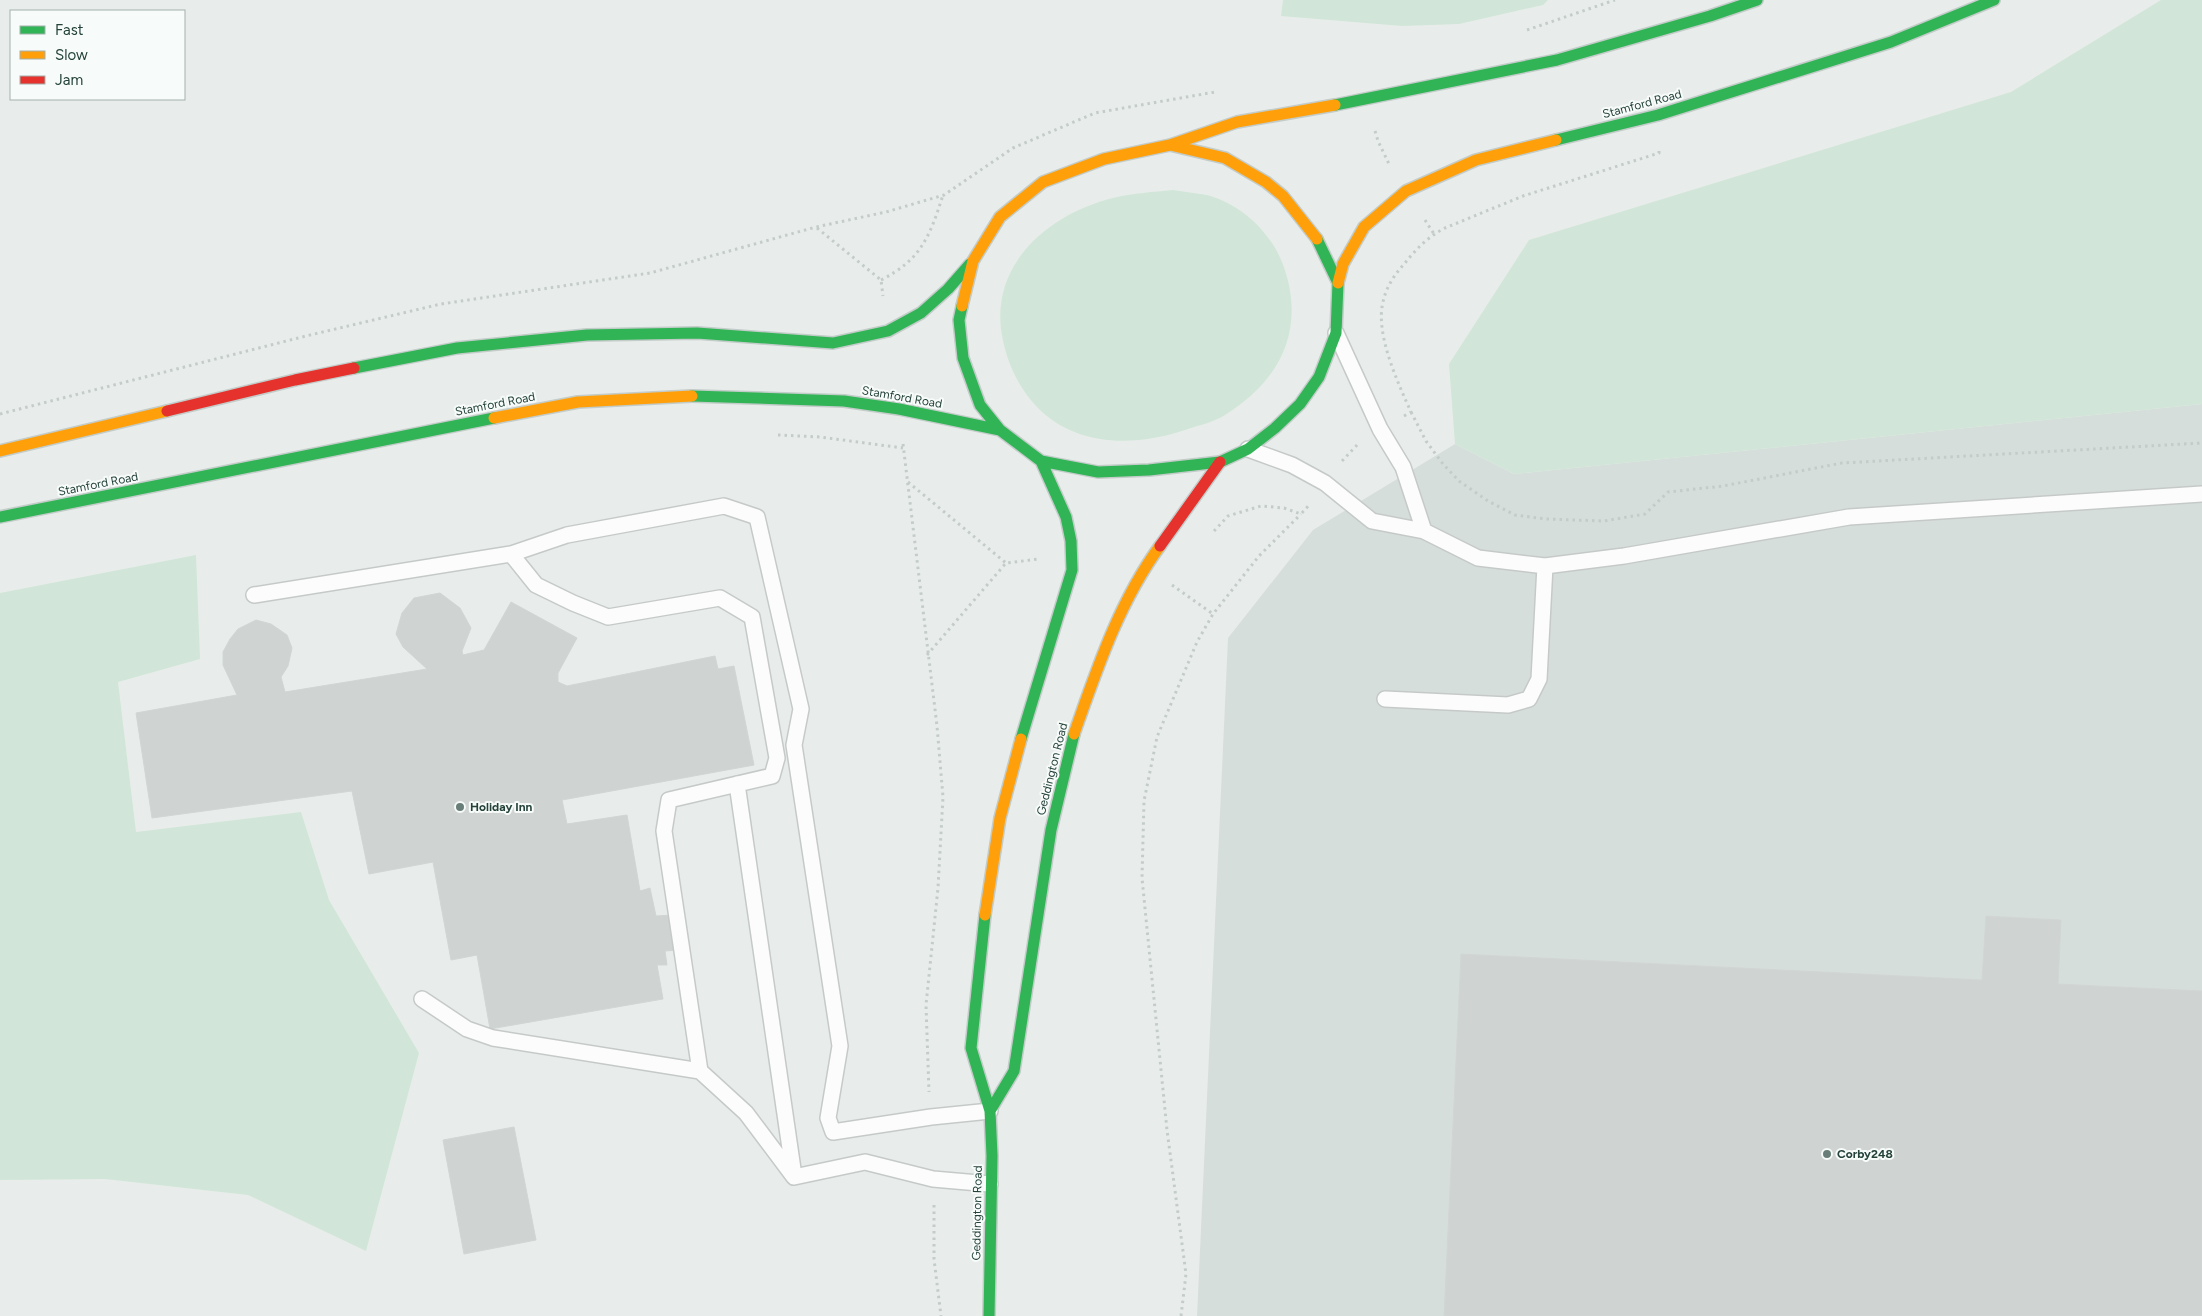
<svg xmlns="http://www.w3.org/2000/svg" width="2202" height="1316" font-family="Figtree,sans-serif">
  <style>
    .built { fill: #d6dedb }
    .green { fill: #d1e6d8 }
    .building { fill: #cfd4d2; stroke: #d1d6d4 }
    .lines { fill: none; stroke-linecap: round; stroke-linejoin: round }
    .lane-casing { stroke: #c5cac8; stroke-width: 18 }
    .fast-casing { stroke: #c3ccc9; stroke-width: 14 }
    .slow-casing { stroke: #c3ccc9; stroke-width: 14 }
    .jam-casing { stroke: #c3ccc9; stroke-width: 14 }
    .path { stroke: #c3ccca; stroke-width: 3; stroke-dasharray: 2.5 4; stroke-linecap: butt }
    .lane { stroke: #fcfcfc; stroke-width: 15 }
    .fast { stroke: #30b455; stroke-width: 11 }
    .slow { stroke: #ff9f0a; stroke-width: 11 }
    .jam { stroke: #e5322d; stroke-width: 11 }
    .poi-dot { fill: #697e78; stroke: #f7fbf9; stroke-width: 2 }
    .labels { text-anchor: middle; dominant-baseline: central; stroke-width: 4; stroke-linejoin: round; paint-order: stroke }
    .street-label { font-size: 12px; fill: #24423a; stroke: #f7fbf9 }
    .poi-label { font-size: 12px; font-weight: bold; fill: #24423a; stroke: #f7fbf9; text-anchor: start }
  </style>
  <rect width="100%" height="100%" fill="#e8edeb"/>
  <path class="built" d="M2202 404V1316H1197L1228 638 1313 530 1455 444 1514 474Z"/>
  <path class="green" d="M1283 0H1548L1543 5 1459 24 1402 26 1281 16Z
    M2161 0H2202V404L1514 474 1455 444 1449 364 1529 240 2011 92Z
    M1173 190C1184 192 1196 193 1207 195 1240 204 1269 230 1282 262 1307 326 1282 380 1225 415 1214 422 1200 425 1188 429 1136 447 1076 448 1036 406 1016 384 1005 358 1001 329 993 260 1052 213 1113 198 1133 193 1153 192 1173 190Z
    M196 555 200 659 118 682 136 832 301 812 329 900 419 1053 366 1251 248 1195 105 1179 0 1180V593Z"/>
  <path class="building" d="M440 593 460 608 471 628 462 651 463 655 484 650 511 602 577 638 558 673V682L567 686 715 656 718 669 734 666 754 765 562 800 567 824 627 815 640 891 650 888 656 916 673 915 678 950 665 951 667 965H657L663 999 490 1029 477 955 451 960 433 862 369 874 352 791 152 818 136 713 237 695 223 665V652L230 639 238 629 256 620 271 624 287 635 292 648 288 666 281 677 285 692 427 669 403 647 396 634 402 613 414 598Z
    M1986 916 2061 920 2058 984 2202 991V1316H1444L1461 954 1982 980Z
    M514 1127 536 1240 464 1254 443 1140Z"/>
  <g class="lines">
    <defs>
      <path id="lane" d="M1336 333 1380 429 1403 467 1424 531
        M1248 449 1292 465 1325 483 1372 521 1424 531 1478 558 1545 566 1624 556 1849 517 2202 494
        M511 554 536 585 573 603 608 617 720 598 752 617 777 758 772 776 669 800 664 831 700 1071 746 1113 794 1177 865 1162 933 1179 990 1184
        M254 595 511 554 567 535 724 506 757 517 801 709 794 745 840 1046 828 1118 833 1132 931 1117 990 1111
        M1385 699 1508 705 1529 699 1539 679 1545 566
        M737 784 794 1176
        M422 999 467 1029 493 1038 700 1071"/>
      <path id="fast" d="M1335 105 1557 60 1710 16 1757 0
        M1556 140 1658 115 1891 42 1994 0
        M962 306 959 320 963 358 980 405 1000 430 1041 461 1098 472 1149 470 1220 462 1248 449 1275 428 1300 404 1319 377 1336 333 1338 283 1317 239
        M354 368 457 348 587 335 697 333 833 343 888 331 921 313 948 289 970 264
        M692 396 844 401 899 409 1000 430
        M0 517 494 418
        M1021 739 1072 570 1071 541 1066 517 1041 461
        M985 915 971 1048 990 1111 992 1156 989 1316
        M990 1111 1014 1071 1051 830 1074 734"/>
      <path id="slow" d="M1170 145 1225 158 1266 182 1283 196 1317 239
        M1170 145 1237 122 1335 105
        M1338 283 1343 264 1364 227 1406 191 1476 160 1556 140
        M962 306 973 261 1000 217 1043 182 1104 159 1170 145
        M494 418 578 402 692 396
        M0 451 167 411
        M1074 734C1097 669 1119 602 1160 546
        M985 915 1000 818 1021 739"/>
      <path id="jam" d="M167 411 295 380 354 368
        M1160 546 1220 462"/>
    </defs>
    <use href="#lane" class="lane-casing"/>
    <use href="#fast" class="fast-casing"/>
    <use href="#slow" class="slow-casing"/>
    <use href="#jam" class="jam-casing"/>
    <path class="path" d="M1527 30 1615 0
      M1375 131 1378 141 1389 164
      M1425 220 1434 234
      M817 228 881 280 883 296
      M881 280C921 260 930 236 943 195
      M1411 412 1426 441 1443 464 1459 481 1488 501 1515 515 1546 519 1604 521 1645 514 1668 492 1723 486 1842 463 2202 443
      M0 414 306 336 441 304 650 273 816 227 886 212 944 195 1013 148 1095 113 1215 92
      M1404 416 1411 412C1398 383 1375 334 1383 302 1386 287 1395 274 1405 263 1416 249 1429 236 1445 228L1523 196 1659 153V149
      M778 435 820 437 903 448
      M903 444 937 726 943 797 938 888 926 1005 929 1092
      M1342 461 1358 444
      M908 482 1006 563
      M1214 531 1228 516 1261 506 1284 508 1301 514 1310 504
      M1172 585 1213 614
      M927 655 1006 563 1039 559
      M934 1205V1259L941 1316
      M1181 1316 1186 1274 1167 1130 1142 878 1144 801 1157 737 1197 642 1213 614 1259 556 1301 514"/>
    <use href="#lane" class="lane"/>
    <use href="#fast" class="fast"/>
    <use href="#slow" class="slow"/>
    <use href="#jam" class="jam"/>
  </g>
  <g class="poi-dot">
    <circle cx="460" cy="807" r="5"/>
    <circle cx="1827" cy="1154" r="5"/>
  </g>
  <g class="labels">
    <g class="street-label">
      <text transform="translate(1642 104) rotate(-15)">Stamford Road</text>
      <text transform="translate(902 397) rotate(10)">Stamford Road</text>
      <text transform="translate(495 404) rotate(-11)">Stamford Road</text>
      <text transform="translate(98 484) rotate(-11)">Stamford Road</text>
      <text transform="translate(1052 769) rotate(-76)">Geddington Road</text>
      <text transform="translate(977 1213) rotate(-89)">Geddington Road</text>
    </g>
    <g class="poi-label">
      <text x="470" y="807">Holiday Inn</text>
      <text x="1837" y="1154">Corby248</text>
    </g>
  </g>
  <rect x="10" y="10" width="175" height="90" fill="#f7fbf9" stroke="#a3b1ad"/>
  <rect x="20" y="26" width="25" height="8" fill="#30b455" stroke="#a3b1ad"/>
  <text x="55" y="35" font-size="15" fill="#24423a">Fast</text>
  <rect x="20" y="51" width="25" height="8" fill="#ff9f0a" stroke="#a3b1ad"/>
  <text x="55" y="60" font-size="15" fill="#24423a">Slow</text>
  <rect x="20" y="76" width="25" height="8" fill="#e5322d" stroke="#a3b1ad"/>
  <text x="55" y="85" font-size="15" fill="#24423a">Jam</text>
</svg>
